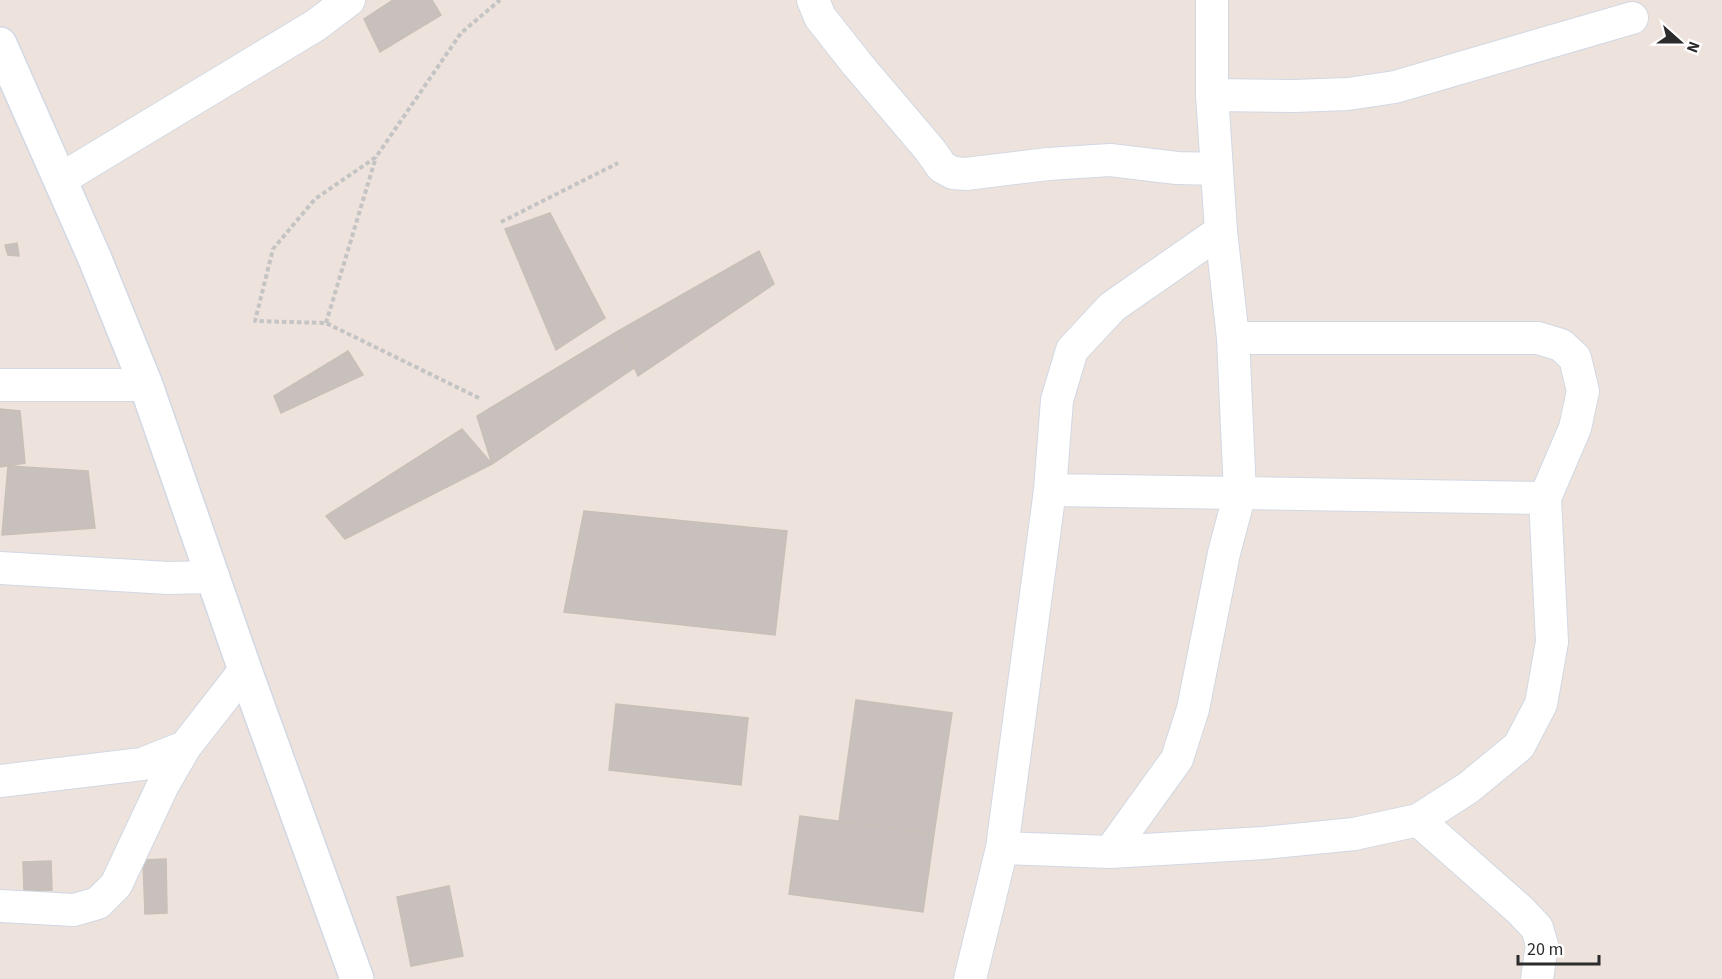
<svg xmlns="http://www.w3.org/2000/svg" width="1722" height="979" font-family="'Source Sans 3',sans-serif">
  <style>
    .building { fill: #c8c0bc; stroke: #c8bfb6; stroke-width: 1.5 }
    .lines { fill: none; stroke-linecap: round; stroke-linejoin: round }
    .street-casing { stroke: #d1d8e4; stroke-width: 34 }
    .secondary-casing { stroke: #d1d8e4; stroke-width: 36 }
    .path { stroke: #c4c4c4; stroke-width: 4; stroke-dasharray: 4.5 3; stroke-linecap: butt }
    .street { stroke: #fff; stroke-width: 32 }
    .secondary { stroke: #fff; stroke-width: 33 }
  </style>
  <rect width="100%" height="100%" fill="#ede3dc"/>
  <path class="building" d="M393 0H432L441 15 380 52 364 19Z
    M550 213 605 318 556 350 505 229Z
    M17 243 19 256 8 255 5 245Z
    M759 251 774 284 638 376 618 331Z
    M618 331 634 368 492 464 477 416Z
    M348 351 363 375 281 413 274 396Z
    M0 409 20 411 25 463 0 467Z
    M462 429 492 464 345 539 326 516Z
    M8 466 88 471 95 528 2 535Z
    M584 511 787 531 775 635 564 612Z
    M856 700 952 713 934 834 839 821Z
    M616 704 748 718 741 785 609 770Z
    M800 816 934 834 923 912 789 894Z
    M166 859 167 913 145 914 143 860Z
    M51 861 52 890 24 891 23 862Z
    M449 886 463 956 411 966 397 897Z"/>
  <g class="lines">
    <defs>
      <path id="street" d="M813 0 820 17 857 64 930 150 942 167 953 173 966 174 1048 164 1110 160 1177 168 1217 169
        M1212 95 1294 96 1348 94 1395 87 1632 18
        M61 179 316 25 349 0
        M0 385H146
        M1050 490 1545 498
        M0 568 168 578 213 577
        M0 781 142 764 185 747 245 670
        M1418 820 1520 910 1537 928 1542 945 1537 979
        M1002 848 1110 852 1177 759 1193 709 1224 553 1240 493 1233 338 1221 231 1212 95V0
        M1110 852 1264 843 1354 834 1418 820 1468 788 1519 746 1541 704 1552 642 1545 498 1575 428 1583 391 1575 358 1561 345 1538 338H1233
        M0 906 74 910 98 903 116 885 163 785 185 747
        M970 979 1002 848 1050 490 1057 400 1072 350 1112 307 1221 231"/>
      <path id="secondary" d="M0 44 95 259 146 385 245 670 357 979"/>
    </defs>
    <use href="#street" class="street-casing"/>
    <use href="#secondary" class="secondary-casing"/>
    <path class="path" d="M501 222 618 163
      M326 323 376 157
      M479 398 326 323 255 321 273 249 315 199 376 157 461 33 500 0"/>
    <use href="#street" class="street"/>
    <use href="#secondary" class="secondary"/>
  </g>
  <g transform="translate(1680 42) rotate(111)" stroke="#ffffff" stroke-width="4.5" paint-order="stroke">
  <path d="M0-4.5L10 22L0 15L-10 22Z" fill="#2b2b2b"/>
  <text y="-9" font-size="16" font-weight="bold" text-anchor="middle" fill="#2b2b2b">N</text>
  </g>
  <path d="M1518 955v9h81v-9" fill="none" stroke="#2b2b2b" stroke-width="3"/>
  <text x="1527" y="955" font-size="18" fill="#2b2b2b" stroke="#ffffff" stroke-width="4.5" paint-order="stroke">20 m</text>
</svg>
